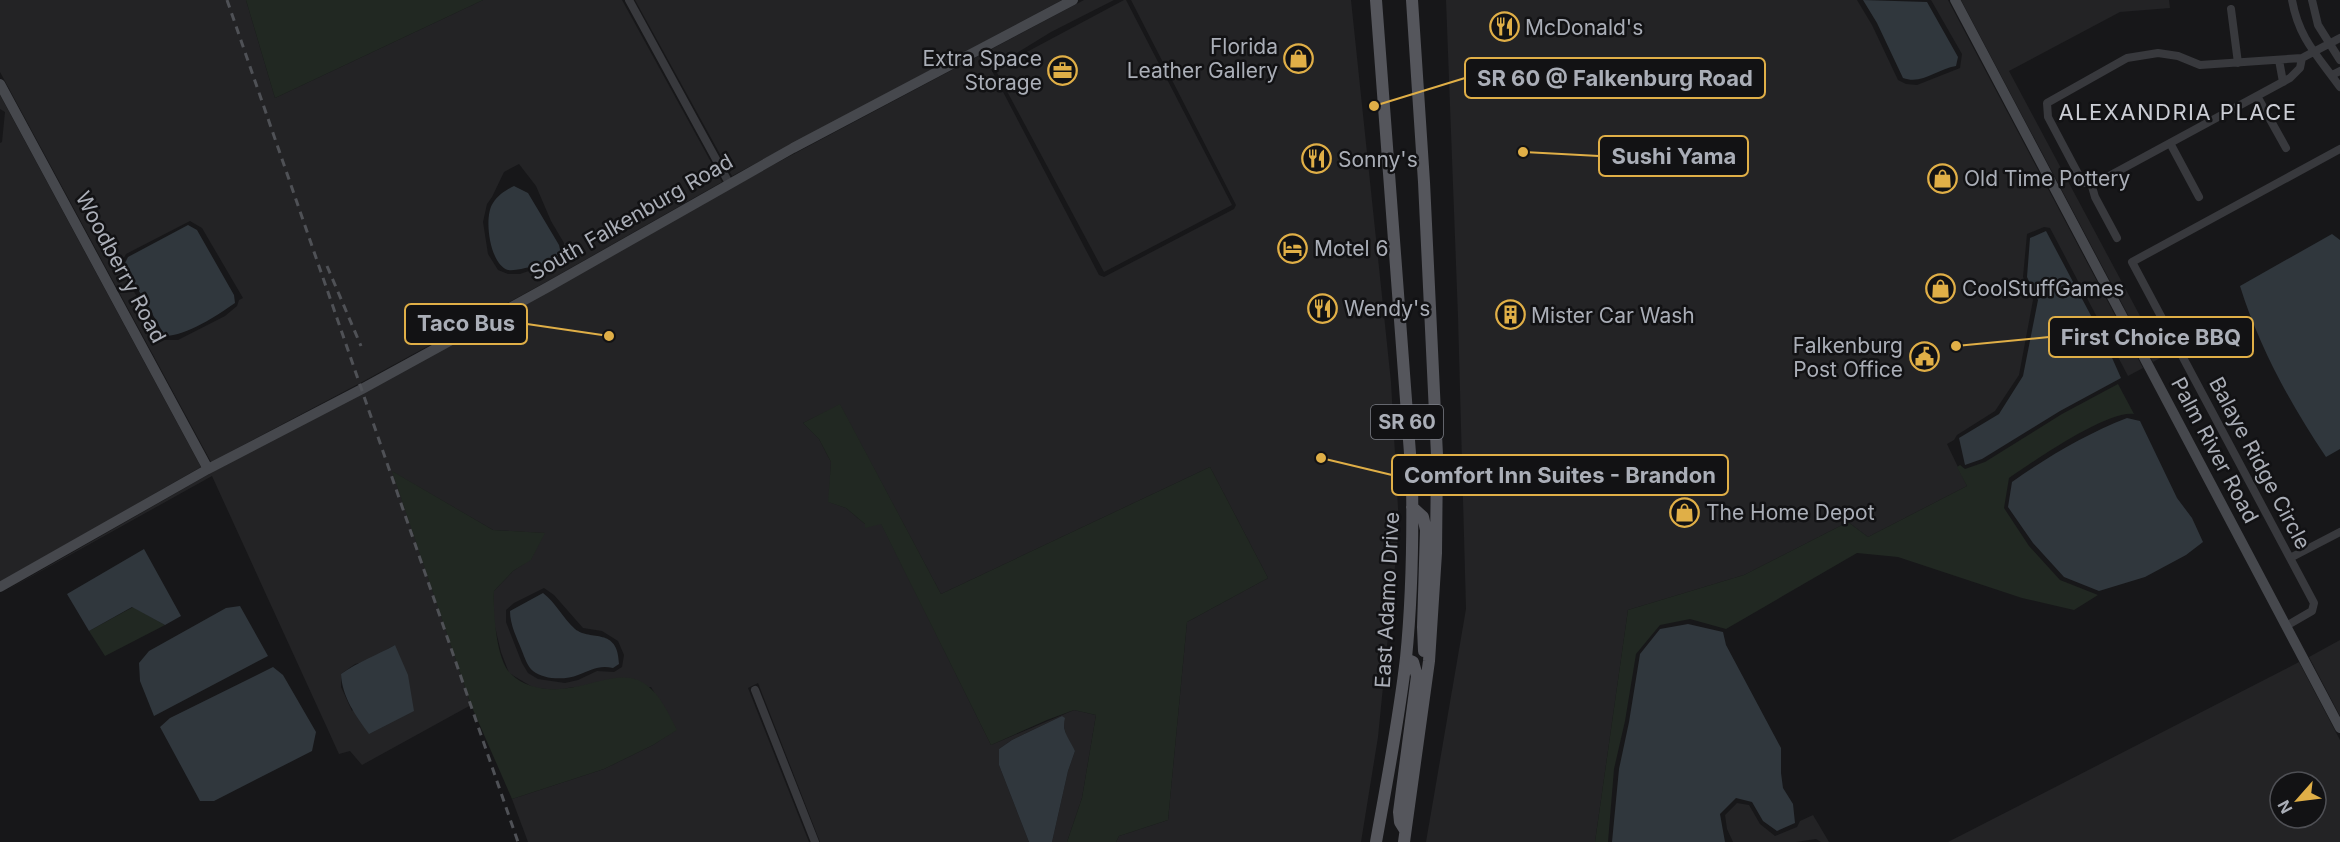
<svg xmlns="http://www.w3.org/2000/svg" width="2340" height="842" font-family="Inter,sans-serif">
  <style>
    .built { fill: #232325; fill-rule: evenodd }
    .green { fill: #212822 }
    .water { fill: #30373d }
    .lines { fill: none; stroke-linecap: round; stroke-linejoin: round }
    .street { stroke: #38393d; stroke-width: 8 }
    .secondary { stroke: #46484d; stroke-width: 10 }
    .primary { stroke: #55565c; stroke-width: 12 }
    .rail { stroke: #4f5156; stroke-width: 3; stroke-dasharray: 8 6; stroke-linecap: butt }
    .labels { text-anchor: middle; dominant-baseline: central; stroke-width: 5; stroke-linejoin: round; paint-order: stroke }
    .shield { fill: #121214; stroke: #7c7f86; stroke-width: 1.5 }
    .shield-label { font-size: 20px; font-weight: bold; fill: #aaaeb7 }
    .poi-label { font-size: 21px; fill: #aaaeb7; stroke: #121214; text-anchor: start }
    .street-label { font-size: 21px; fill: #aaaeb7; stroke: #121214 }
    .neighbourhood-label { font-size: 22px; letter-spacing: 1.5px; fill: #cbcdd4; stroke: #121214 }
    .leader { fill: none; stroke: #e0af47; stroke-width: 2 }
    .callout-dot { fill: #e0af47; stroke: #121214; stroke-width: 2 }
    .callout { fill: #121214; stroke: #e0af47; stroke-width: 2 }
    .callout-label { font-size: 22px; text-anchor: middle; font-weight: bold; fill: #aaaeb7 }
  </style>
  <rect width="100%" height="100%" fill="#171719"/>
  <path class="built" d="M0 0H246L275 98 483 0H622L722 182 546 282 362 382 211 462 0 72ZM519 164 536 186 551 221 564 243 563 251V254L552 263 520 274H508L498 270 488 254 483 222 487 204 492 197 504 172ZM190 221 202 228 243 298 239 300 237 306 225 316 178 340H163L124 275 120 265 126 254Z
    M635 0H1062L732 176Z
    M1084 0H1114L1051 32 991 69 1099 275 1104 277 1234 209 1236 205 1131 0H1351L1391 382 1399 526 1378 737 1361 842H1116L1119 836 1168 820 1187 622 1268 578 1210 467 941 594 840 405 803 423 819 439 831 462 829 502 846 508 865 524 881 523 991 745 1074 710 1096 715 1082 798 1067 842H1052L1068 771 1075 751 1066 735 1062 716 1012 740 999 749V765L1029 842H820L758 683 748 688 809 842H528L512 799 604 769 653 745 676 730 651 687H574L558 690 534 688 509 673 501 652 493 619 494 591 513 571 531 559 544 533 493 530 393 472 471 705 362 765 350 751 339 754 212 476 0 594 211 473 773 165ZM544 588 554 595 583 628 602 631 618 641 624 655 622 667 614 672 597 671 578 680 565 683 538 679 528 673 522 663 506 622V610L514 603ZM395 645 352 711 341 687V674L355 664 364 662Z
    M1124 0H1126L1232 205 1104 272 995 69Z
    M1446 0H1857L1872 25 1898 80 1906 84 1917 85 1960 68 1962 54 1931 0H1948L2143 368 2128 376 2050 228 2044 227 2027 234 2023 277 2033 300 2019 375 1995 411 1957 435 1954 440 1947 444 1967 486 1868 537 1848 522 1744 575 1628 610 1595 842H1426L1466 609 1458 317Z
    M1961 0H2169L2170 8 2120 12 2009 71 2162 357 2153 362Z
    M0 95 201 467 0 582V143L2 142 5 112 0 109Z
    M2340 640V716L2309 657Z
    M2299 662 2340 740V842H1948ZM2280 782H2316V818H2280Z
    M1737 803 1749 805 1760 824 1775 836 1797 827 1800 821 1813 815 1829 842H1821L1816 839 1796 842H1733L1727 829 1725 815Z"/>
  <path class="green" d="M246 0H483L275 98Z
    M2118 384 2134 414C2107 410 2034 461 2009 478L2004 508 2029 546 2060 580 2098 595 2074 610 2022 598 1898 557 1857 553 1726 629 1690 619 1660 625 1636 654 1625 721 1614 769 1608 842H1595L1628 610 1744 575 1848 522 1868 537 1967 486 1957 467 1960 465 1965 469 1985 462 2062 414Z
    M840 404 941 594 1210 467 1268 578 1187 622 1168 820 1119 836 1116 842H1067L1082 798 1096 715 1074 710 1047 720 991 745 881 524 865 528V524L846 508 828 502 831 462 819 439 803 423Z
    M392 471 493 530 545 533 531 560 513 571 494 591C493 610 496 661 511 674 530 692 556 691 580 686 597 682 621 673 638 680 657 688 668 712 677 730L653 745 604 769 512 799 471 705Z
    M133 607 165 625 105 656 89 631Z"/>
  <path class="water" d="M1863 0 1927 2 1958 57 1956 66C1937 69 1922 85 1903 78L1877 23Z
    M514 186 528 193 559 245 561 254C551 262 543 264 531 267 524 268 515 271 508 270 490 265 483 217 493 203 498 195 506 190 514 186Z
    M188 225 197 230 234 295 235 303C218 315 186 336 165 336L124 265 128 257Z
    M2046 231 2105 342 2121 378 2060 411 1982 459 1965 465 1959 438 1999 414 2023 376 2038 300 2027 277 2030 238Z
    M2332 234 2340 240V449L2326 457C2291 405 2259 347 2240 286Z
    M2127 418 2140 421 2177 498 2192 518 2203 542 2186 555 2145 577 2099 591 2064 577 2033 543 2008 507 2012 482C2049 456 2086 434 2127 418Z
    M144 549 181 616 165 625 132 607 89 631 67 594Z
    M543 593C556 603 563 618 575 629 591 642 618 626 619 664L613 668C598 665 592 670 578 675 566 680 544 680 533 671 527 666 525 658 522 651 517 638 510 625 510 611Z
    M240 606 268 656 154 716 140 681 139 663 149 651 226 608Z
    M1688 624 1723 632 1726 645 1781 748V773L1783 788 1793 804 1795 823 1777 831 1763 821 1752 802 1736 798 1720 814 1725 842H1612L1619 769 1629 722 1640 654 1660 629Z
    M395 645 408 675 414 711 369 734C356 716 342 697 341 674 358 662 377 655 395 645Z
    M273 667 283 675 316 732 312 751 214 801H200L160 727 170 718Z
    M1062 716 1065 718C1061 732 1070 739 1075 751L1068 771 1052 842H1029L999 765V749L1012 740Z"/>
  <g class="lines">
    <path class="street" d="M629 0 729 183
      M2292 0C2299 39 2318 56 2340 87
      M2312 0 2318 25 2340 60
      M2231 9 2238 63
      M2158 53 2178 56 2200 65 2302 58 2300 68 2290 78 2098 182 2083 183 2048 117 2047 103 2127 58Z
      M2302 58 2340 38
      M2279 60 2283 82
      M2332 75 2340 71
      M2257 96 2286 148
      M2170 143 2199 197
      M2091 183 2095 197 2117 238
      M2290 558 2340 532
      M2286 626 2312 611 2314 603 2132 262 2340 149
      M755 690 815 842"/>
    <path class="secondary" d="M1955 0 2340 728
      M0 84 208 469
      M0 587 208 469 362 389 548 287 793 148 1073 0"/>
    <path class="primary" d="M1412 507 1423 517 1426 530 1423 627 1424 651
      M1405 830 1400 822 1399 812 1417 676 1413 662 1406 659
      M1376 842C1387 781 1399 719 1406 658 1412 598 1413 540 1412 480L1376 0
      M1404 842 1429 661 1436 553 1437 455 1424 182 1412 0"/>
    <path class="rail" d="M227 0 518 842
      M327 266 361 346"/>
  </g>
  <defs>
    <symbol id="restaurant-ring" viewBox="-11 -11 22 22"><circle r="9.5" fill="#121214" stroke="#e0af47" stroke-width="1.5"/><path d="M-5-6h1v4h1v-4h1v4h1v-4h1v5L-1.5 .5V6h-2V.5L-5-1ZM5-6V6H3V1.5H1.5Q1.5-4 5-6Z" fill="#e0af47"/></symbol>
    <symbol id="shop-ring" viewBox="-11 -11 22 22"><circle r="9.5" fill="#121214" stroke="#e0af47" stroke-width="1.5"/><path d="M-5-2.5h2.3a2.7 3.5 0 0 1 5.4 0H5L5.5 6h-11ZM-1.5-2.5h3a1.5 2.3 0 0 0-3 0Z" fill="#e0af47"/></symbol>
    <symbol id="office-ring" viewBox="-11 -11 22 22"><circle r="9.5" fill="#121214" stroke="#e0af47" stroke-width="1.5"/><path d="M-6-3h4V-5.5h4V-3h4V5H-6ZM-1-4.5V-3h2v-1.5ZM-6 0V1H6V0Z" fill="#e0af47"/></symbol>
    <symbol id="hotel-ring" viewBox="-11 -11 22 22"><circle r="9.5" fill="#121214" stroke="#e0af47" stroke-width="1.5"/><path d="M-6-4.5h1.5V1H6V5H4.5V3h-9V5H-6ZM-4 0a1.8 1.8 0 1 1 3.6 0ZM.5 0V-2.5h3Q6-2.5 6 0Z" fill="#e0af47"/></symbol>
    <symbol id="building-ring" viewBox="-11 -11 22 22"><circle r="9.5" fill="#121214" stroke="#e0af47" stroke-width="1.5"/><path d="M-4-6H4V6H1V3H-1V6H-4ZM-2.5-4.3h1.7v1.8h-1.7ZM.8-4.3h1.7v1.8H.8ZM-2.5-1h1.7V.8h-1.7ZM.8-1h1.7V.8H.8Z" fill="#e0af47"/></symbol>
    <symbol id="civic-ring" viewBox="-11 -11 22 22"><circle r="9.5" fill="#121214" stroke="#e0af47" stroke-width="1.5"/><path d="M-.6-6.5H3V-4.5H.6V-3L4-1V1h2V6H-6V1h2V-1L-.6-3ZM-1.2 2.5V6h2.4V2.5Z" fill="#e0af47"/></symbol>
  </defs>
  <g fill-rule="evenodd">
    <use href="#restaurant-ring" x="1488" y="10" width="33" height="33"/>
    <use href="#shop-ring" x="1282" y="42" width="33" height="33"/>
    <use href="#office-ring" x="1046" y="54" width="33" height="33"/>
    <use href="#restaurant-ring" x="1300" y="142" width="33" height="33"/>
    <use href="#shop-ring" x="1926" y="162" width="33" height="33"/>
    <use href="#hotel-ring" x="1276" y="232" width="33" height="33"/>
    <use href="#shop-ring" x="1924" y="272" width="33" height="33"/>
    <use href="#restaurant-ring" x="1306" y="292" width="33" height="33"/>
    <use href="#building-ring" x="1494" y="298" width="33" height="33"/>
    <use href="#civic-ring" x="1908" y="340" width="33" height="33"/>
    <use href="#shop-ring" x="1668" y="496" width="33" height="33"/>
  </g>
  <g class="labels">
    <rect class="shield" x="1371" y="405" width="72" height="34" rx="4.5"/>
    <g class="shield-label">
      <text x="1407" y="422">SR 60</text>
    </g>
    <g class="poi-label">
      <text x="1525" y="27">McDonald's</text>
      <text x="1278" y="46" text-anchor="end">Florida<tspan x="1278" dy="24">Leather Gallery</tspan></text>
      <text x="1042" y="58" text-anchor="end">Extra Space<tspan x="1042" dy="24">Storage</tspan></text>
      <text x="1338" y="159">Sonny's</text>
      <text x="1964" y="178">Old Time Pottery</text>
      <text x="1314" y="248">Motel 6</text>
      <text x="1962" y="288">CoolStuffGames</text>
      <text x="1344" y="308">Wendy's</text>
      <text x="1531" y="315">Mister Car Wash</text>
      <text x="1903" y="345" text-anchor="end">Falkenburg<tspan x="1903" dy="24">Post Office</tspan></text>
      <text x="1706" y="512">The Home Depot</text>
    </g>
    <g class="street-label">
      <text transform="translate(631 217) rotate(-30)">South Falkenburg Road</text>
      <text transform="translate(121 267) rotate(62)">Woodberry Road</text>
      <text transform="translate(2215 450) rotate(62)">Palm River Road</text>
      <text transform="translate(2260 463) rotate(62)">Balaye Ridge Circle</text>
      <text transform="translate(1387 600) rotate(-87)">East Adamo Drive</text>
    </g>
    <g class="neighbourhood-label">
      <text x="2178" y="112">ALEXANDRIA PLACE</text>
    </g>
  </g>
  <path class="leader" d="M1374 106L1465 78M1523 152L1599 156M609 336L527 324M1956 346L2049 337M1321 458L1392 475"/>
  <g class="callout-dot">
    <circle cx="1374" cy="106" r="6"/>
    <circle cx="1523" cy="152" r="6"/>
    <circle cx="609" cy="336" r="6"/>
    <circle cx="1956" cy="346" r="6"/>
    <circle cx="1321" cy="458" r="6"/>
  </g>
  <g class="callout">
    <rect x="1465" y="58" width="300" height="40" rx="6"/>
    <rect x="1599" y="136" width="149" height="40" rx="6"/>
    <rect x="405" y="304" width="122" height="40" rx="6"/>
    <rect x="2049" y="317" width="204" height="40" rx="6"/>
    <rect x="1392" y="455" width="336" height="40" rx="6"/>
  </g>
  <g class="callout-label">
    <text x="1615" y="86">SR 60 @ Falkenburg Road</text>
    <text x="1674" y="164">Sushi Yama</text>
    <text x="466" y="331">Taco Bus</text>
    <text x="2151" y="345">First Choice BBQ</text>
    <text x="1560" y="483">Comfort Inn Suites - Brandon</text>
  </g>
  <g transform="translate(2298 800) rotate(242)"><circle r="28" fill="#121214" stroke="#4f5055" stroke-width="1.5"/>
  <path d="M0-4.5L10 22L0 15L-10 22Z" fill="#e0af47"/>
  <text y="-9" font-size="16" font-weight="bold" text-anchor="middle" fill="#aaaeb7">N</text>
  </g>
</svg>
